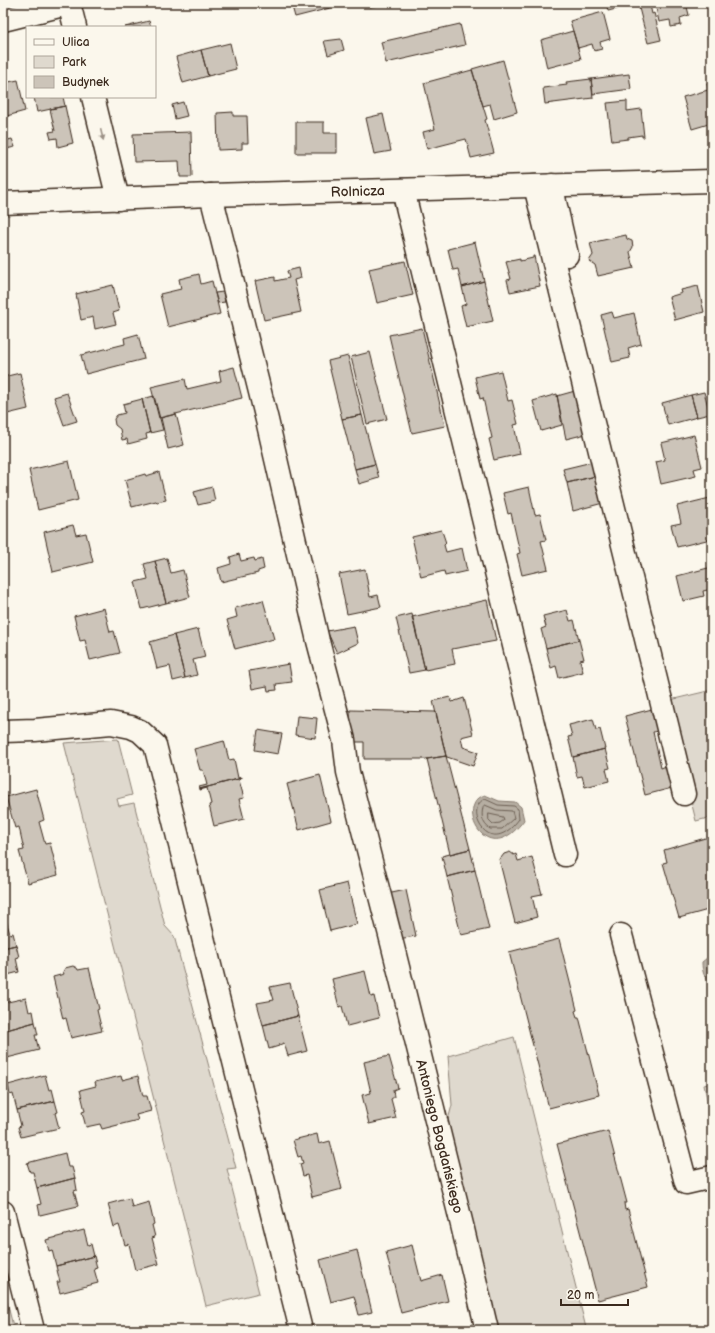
<svg xmlns="http://www.w3.org/2000/svg" width="715" height="1333" font-family="'Balsamiq Sans',sans-serif">
  <style>
    .green { fill: #dfd9ce; stroke: #8d8276 }
    .water { fill: #b6aea2; stroke: #85796d }
    .lines { fill: none; stroke-linecap: round; stroke-linejoin: round }
    .shore { stroke: #6c5f53; stroke-width: 1 }
    .building { fill: #ccc4b9; stroke: #3b2a1e }
    .minor-casing { stroke: #3b2a1e; stroke-width: 25 }
    .minor { stroke: #fbf7ec; stroke-width: 22 }
    .oneway { fill: #9b9085 }
    .labels { text-anchor: middle; dominant-baseline: central; stroke-width: 4; stroke-linejoin: round; paint-order: stroke }
    .street-label { font-size: 14px; fill: #3b2a1e; stroke: #fbf7ec }
  </style>
  <rect width="100%" height="100%" fill="#fbf7ec"/>
  <filter id="ink" filterUnits="userSpaceOnUse"><feTurbulence type="fractalNoise" baseFrequency=".025" numOctaves="2"/><feDisplacementMap in="SourceGraphic" scale="8" xChannelSelector="R" yChannelSelector="G"/><feConvolveMatrix kernelMatrix="1 2 1 2 8 2 1 2 1" color-interpolation-filters="sRGB"/></filter>
  <g filter="url(#ink)">
    <path class="green" d="M712 690V817L696 821 666 701Z
      M118 739 132 795 117 799 119 806 134 803 165 926 174 936 236 1168 227 1169 259 1293 206 1306 64 743Z
      M514 1037 586 1328 495 1330 445 1132 452 1105 448 1056Z
      M712 1083V1121L704 1085Z
      M3 1286 14 1330H3Z"/>
    <path class="water" d="M485 795 499 801 515 802 521 807 524 820C486 872 454 804 485 795Z
      M712 954V984C704 978 702 972 702 962Z"/>
    <g class="lines">
      <path class="shore" d="M485 799 498 805 514 806 518 809 519 819C487 862 463 806 485 799Z
        M485 805 497 810 512 811 514 818 502 829H490C482 823 481 816 483 807Z
        M489 814 503 817 504 820 500 823 493 824 489 820Z"/>
    </g>
    <path class="building" d="M291 3H337L338 6 295 17Z
      M369 3H387L370 7Z
      M606 3H637V4L608 11Z
      M655 3H686L689 15 680 18 681 25 671 27 670 20 659 22Z
      M650 5 652 14 654 13 661 40 648 43 639 8Z
      M603 12 610 39 600 42 602 49 594 51 592 44 578 48 570 21Z
      M149 21 151 27H125Z
      M460 24 465 45 386 63 381 42Z
      M573 31 581 59 547 68 541 40Z
      M341 39 344 50 328 55 324 41Z
      M230 43 236 69 208 76 201 50Z
      M201 50 208 76 183 83 176 57Z
      M503 60 517 112 494 119 490 104 483 106 472 69Z
      M472 70 487 119 485 120 494 153 471 158 466 139 427 149 423 132 435 129 424 83Z
      M629 74 631 89 593 94 591 79Z
      M591 79 593 98 545 104 543 88 567 85 566 82Z
      M18 80 25 111 3 117V88H5L4 83Z
      M712 83V104L707 84Z
      M708 90 712 104V123L692 129 683 97Z
      M34 97H63L65 106 37 112Z
      M627 101V111L641 109 644 137H642V135L628 137V139L612 141 607 103Z
      M183 102 187 116 175 119 172 105Z
      M65 106 73 143 58 147 57 138 51 139 49 132 55 131 50 109Z
      M233 112V116H247L248 143H242V149L218 150 217 113Z
      M383 114 391 151 374 154 366 118Z
      M296 122H324V133H337V153H296Z
      M191 132 192 177H180L179 161 134 162 133 134Z
      M3 138 4 141 12 139 15 147 6 149 7 153 3 154Z
      M626 235 627 239 632 241 633 247 630 252 634 268 598 276 595 265 589 261 593 255 590 243Z
      M475 242 484 281 462 287 458 269 453 270 448 249Z
      M533 256H534L540 286 510 292 507 280 511 279 506 262 520 259V261L533 258Z
      M405 261 413 295 377 303 369 269Z
      M299 268 301 278 294 280 301 312 264 320 255 281 275 277V281L289 278 287 271Z
      M199 274 201 284 212 281 220 314 168 327 160 294 181 289 179 279Z
      M484 281 493 321 466 327 461 306 466 304 462 287Z
      M113 285 119 311 113 313 116 324 95 329 93 317 81 320 76 294Z
      M698 286 704 312 675 320 669 297 682 293 681 290Z
      M223 292 225 302 218 303 215 293Z
      M612 312 614 318 634 313 641 344 628 348 630 358 612 362 601 315Z
      M422 328 445 426 412 433 389 335Z
      M138 334 144 359 86 374 81 355 125 344 124 338Z
      M370 352 387 419 367 424 351 357Z
      M348 356 362 415 342 419 328 361Z
      M234 367 242 398 159 418 151 387 185 379 187 389 221 381 219 371Z
      M501 371 508 401 512 400 518 424 514 425 520 454 494 460 489 439 492 438 483 398 480 399 475 377Z
      M20 373 28 409 3 415V377Z
      M575 391 586 434 566 439 557 396Z
      M704 392 710 414 697 417 691 395Z
      M67 393 77 421 64 425 54 397Z
      M557 394 562 425 541 431 533 401Z
      M691 395 697 417 668 425 662 403Z
      M154 396 163 430 150 433 142 399Z
      M142 399 150 433 146 434 147 439 128 444 127 439 122 440 120 429 115 425 114 419 117 415 125 413 123 404Z
      M176 414 184 445 168 449 161 418Z
      M362 415 375 464 355 469 342 419Z
      M694 435 702 467 694 469 696 476 661 484 656 462 665 460 661 443Z
      M69 461 78 500 38 510 29 470Z
      M592 462 596 476 567 483 563 469Z
      M375 464 379 478 359 484 355 469Z
      M159 472 166 500 157 502 156 501 132 507 125 480 145 474 146 476Z
      M596 476 603 503 573 511 567 483Z
      M212 487 215 501 198 505 194 492Z
      M529 487 535 515 540 514 546 540 541 541 548 569 522 575 517 554 520 553 511 513 508 514 503 493Z
      M710 498 712 507V532H710L711 539 677 547 671 525 681 523 677 506Z
      M73 525 76 535 86 533 93 562 53 572 44 532Z
      M441 530 443 534 446 543 444 545 446 552 462 548 467 571 445 576 444 571 421 577 412 537Z
      M239 554 241 561 254 558 255 561 262 559 264 569 258 571V573L221 582 218 568 231 564 230 557Z
      M167 558 171 573 183 570 190 597 166 603 155 561Z
      M155 561 166 603 142 609 135 582 148 579 144 564Z
      M712 567V589L703 591 704 596 683 601 677 576Z
      M365 569 370 597 378 595 381 607 347 614 339 574Z
      M263 600 274 639 235 649 227 620 237 617 235 608Z
      M487 600 496 641 452 649 455 664 425 670 412 617Z
      M104 608 110 632 114 631 120 653 90 660 85 640 80 641 74 616Z
      M567 610 570 621 574 620 579 640 546 648 541 629 546 627 543 616Z
      M412 614 425 670 409 673 396 618Z
      M354 626 358 643 337 653 327 631Z
      M198 629 205 657 193 660 197 675 185 678 174 635Z
      M174 635 185 678 173 681 170 666 157 669 150 642Z
      M579 640 584 659 580 660 583 672 559 678 556 666 551 668 546 648Z
      M289 664 292 682 276 684 277 690 268 691 267 686 252 689 249 671Z
      M450 697 452 702 464 698 473 734 461 737 463 747 478 752 473 766 447 757 446 756 433 701Z
      M652 709 658 731 653 732 661 768 666 766 672 788 645 795 625 716Z
      M350 710 436 712 446 756 427 759H364V742H350Z
      M297 716 317 718 315 738 295 735Z
      M593 719 596 730 600 729 605 749 573 757 568 737 572 736 569 725Z
      M258 730 282 734 278 754 255 750Z
      M224 741 229 760 234 759 238 778 242 777V778L200 789 199 787 207 785 203 770H200L194 749Z
      M605 749 610 768 606 769 609 781 585 787 582 776 577 777 573 757Z
      M446 756 470 849 450 854 427 759Z
      M320 775 331 821 299 830 287 784Z
      M242 778 239 780 244 798 239 799 244 819 214 826 209 805 211 804 207 788 200 790V789Z
      M36 789 44 820 39 822 45 844 50 843 58 875 28 883 19 851 24 850 19 827 15 828 6 797Z
      M712 836V906L707 907 708 910 679 918 663 863 667 862 664 850Z
      M470 849 475 870 447 877 442 856Z
      M510 852 514 855 516 854 518 861 532 857 542 894 532 896 537 917 515 923 499 859 501 858 504 854Z
      M475 870 489 929 461 935 447 877Z
      M347 883 357 924 330 931 320 890Z
      M406 890 416 936 398 939 387 894Z
      M6 920 10 934 13 933 16 945 3 948V921Z
      M559 939 577 1010 575 1011 577 1017H579L599 1095 549 1108 509 952Z
      M16 945 19 957 16 958 19 972 3 976V948Z
      M73 966 77 968 78 970 89 968 99 1009 97 1010 102 1031 71 1038 66 1018 63 1019 53 977 64 974 63 972 65 968Z
      M365 971 371 997 374 996 379 1018 347 1026 342 1006 339 1007 332 979Z
      M290 983 298 1016 263 1025 257 1003 274 1000 270 987Z
      M26 998 29 1012 33 1011 35 1022 3 1031V1003Z
      M298 1016 307 1051 288 1056 284 1043 279 1045V1046L269 1049 263 1025Z
      M35 1022 38 1035H35L39 1050 3 1059V1031Z
      M389 1056 398 1088 393 1090 394 1097 391 1099 396 1118 369 1124 362 1095 371 1093 364 1062Z
      M45 1075 49 1090 52 1089 55 1101 17 1110 13 1094 10 1095 8 1085Z
      M121 1076 122 1080 138 1076 143 1096H147L151 1111 136 1115 138 1120 102 1129 100 1124 86 1127 82 1112 85 1111 80 1090 96 1086 95 1082Z
      M55 1101 58 1112 55 1113 59 1128 21 1137 18 1127 21 1126 17 1110Z
      M608 1131 627 1203H624L625 1210 628 1209 648 1287 598 1300 557 1144Z
      M317 1134 319 1144 330 1141 342 1189 312 1197 307 1175 303 1176 300 1164 303 1163 301 1156 298 1157 293 1140Z
      M65 1153 68 1167H72L75 1178 37 1188 33 1172H30L27 1163Z
      M75 1178 77 1190 74 1191 78 1206 40 1215 38 1205 41 1204 37 1188Z
      M130 1198 132 1207 149 1202 154 1224 152 1225 155 1237 152 1238 159 1264 135 1270 129 1244 125 1245 119 1225 114 1227 108 1204Z
      M84 1230 88 1245 91 1244 94 1256 56 1266 52 1250 49 1251 46 1240Z
      M412 1245 421 1281 442 1275 448 1301 401 1313 386 1252Z
      M357 1250 372 1312 359 1315 354 1296 331 1302 320 1260Z
      M94 1256 97 1268 94 1269 98 1283 60 1293 57 1282H60L56 1266Z"/>
    <g class="lines">
      <defs>
        <g id="minor">
          <path d="M69 3 75 27"/>
          <path d="M3 20 71 3"/>
          <path d="M93 97 118 199"/>
          <path d="M552 185 555 202 567 255"/>
          <path d="M535 186 684 794"/>
          <path d="M403 190 565 855"/>
          <path id="s1" d="M211 195 267 420 318 641 344 740 348 772 392 943 462 1225 487 1330"/>
          <path id="s2" d="M3 203 211 195 712 181"/>
          <path d="M3 731 35 730 111 723 131 727 140 731 155 745 301 1330"/>
          <path d="M621 935 686 1183 712 1177"/>
          <path d="M3 1212 33 1330"/>
        </g>
      </defs>
      <use href="#minor" class="minor-casing"/>
      <use href="#minor" class="minor"/>
    </g>
    <defs><path id="oneway-solid" d="M-6-.8H1V-3.2L6.5 0L1 3.2V.8H-6Z"/></defs>
    <use class="oneway" href="#oneway-solid" transform="translate(102 135) rotate(76)"/>
  </g>
  <g class="labels">
    <g class="street-label">
      <text stroke="none"><textPath href="#s2" startOffset="355">Rolnicza</textPath></text>
      <text stroke="none"><textPath href="#s1" startOffset="969">Antoniego Bogdańskiego</textPath></text>
    </g>
  </g>
  <rect width="715" height="1333" fill="none" stroke="#fbf7ec" stroke-width="16"/>
  <rect x="8" y="8" width="699" height="1317" fill="none" stroke="#3b2a1e" stroke-width="1.5" filter="url(#ink)"/>
  <rect x="26" y="26" width="130" height="72" fill="#fbf7ec" stroke="#aea59a"/>
  <rect x="34" y="39" width="20" height="6" fill="#fbf7ec" stroke="#aea59a"/>
  <text x="62" y="46" font-size="12" fill="#3b2a1e">Ulica</text>
  <rect x="34" y="56" width="20" height="12" fill="#dfd9ce" stroke="#aea59a"/>
  <text x="62" y="66" font-size="12" fill="#3b2a1e">Park</text>
  <rect x="34" y="76" width="20" height="12" fill="#ccc4b9" stroke="#aea59a"/>
  <text x="62" y="86" font-size="12" fill="#3b2a1e">Budynek</text>
  <path d="M561 1299v6h67v-6" fill="none" stroke="#3b2a1e" stroke-width="2"/>
  <text x="567" y="1299" font-size="12" fill="#3b2a1e" stroke="#fbf7ec" stroke-width="3" paint-order="stroke">20 m</text>
</svg>
